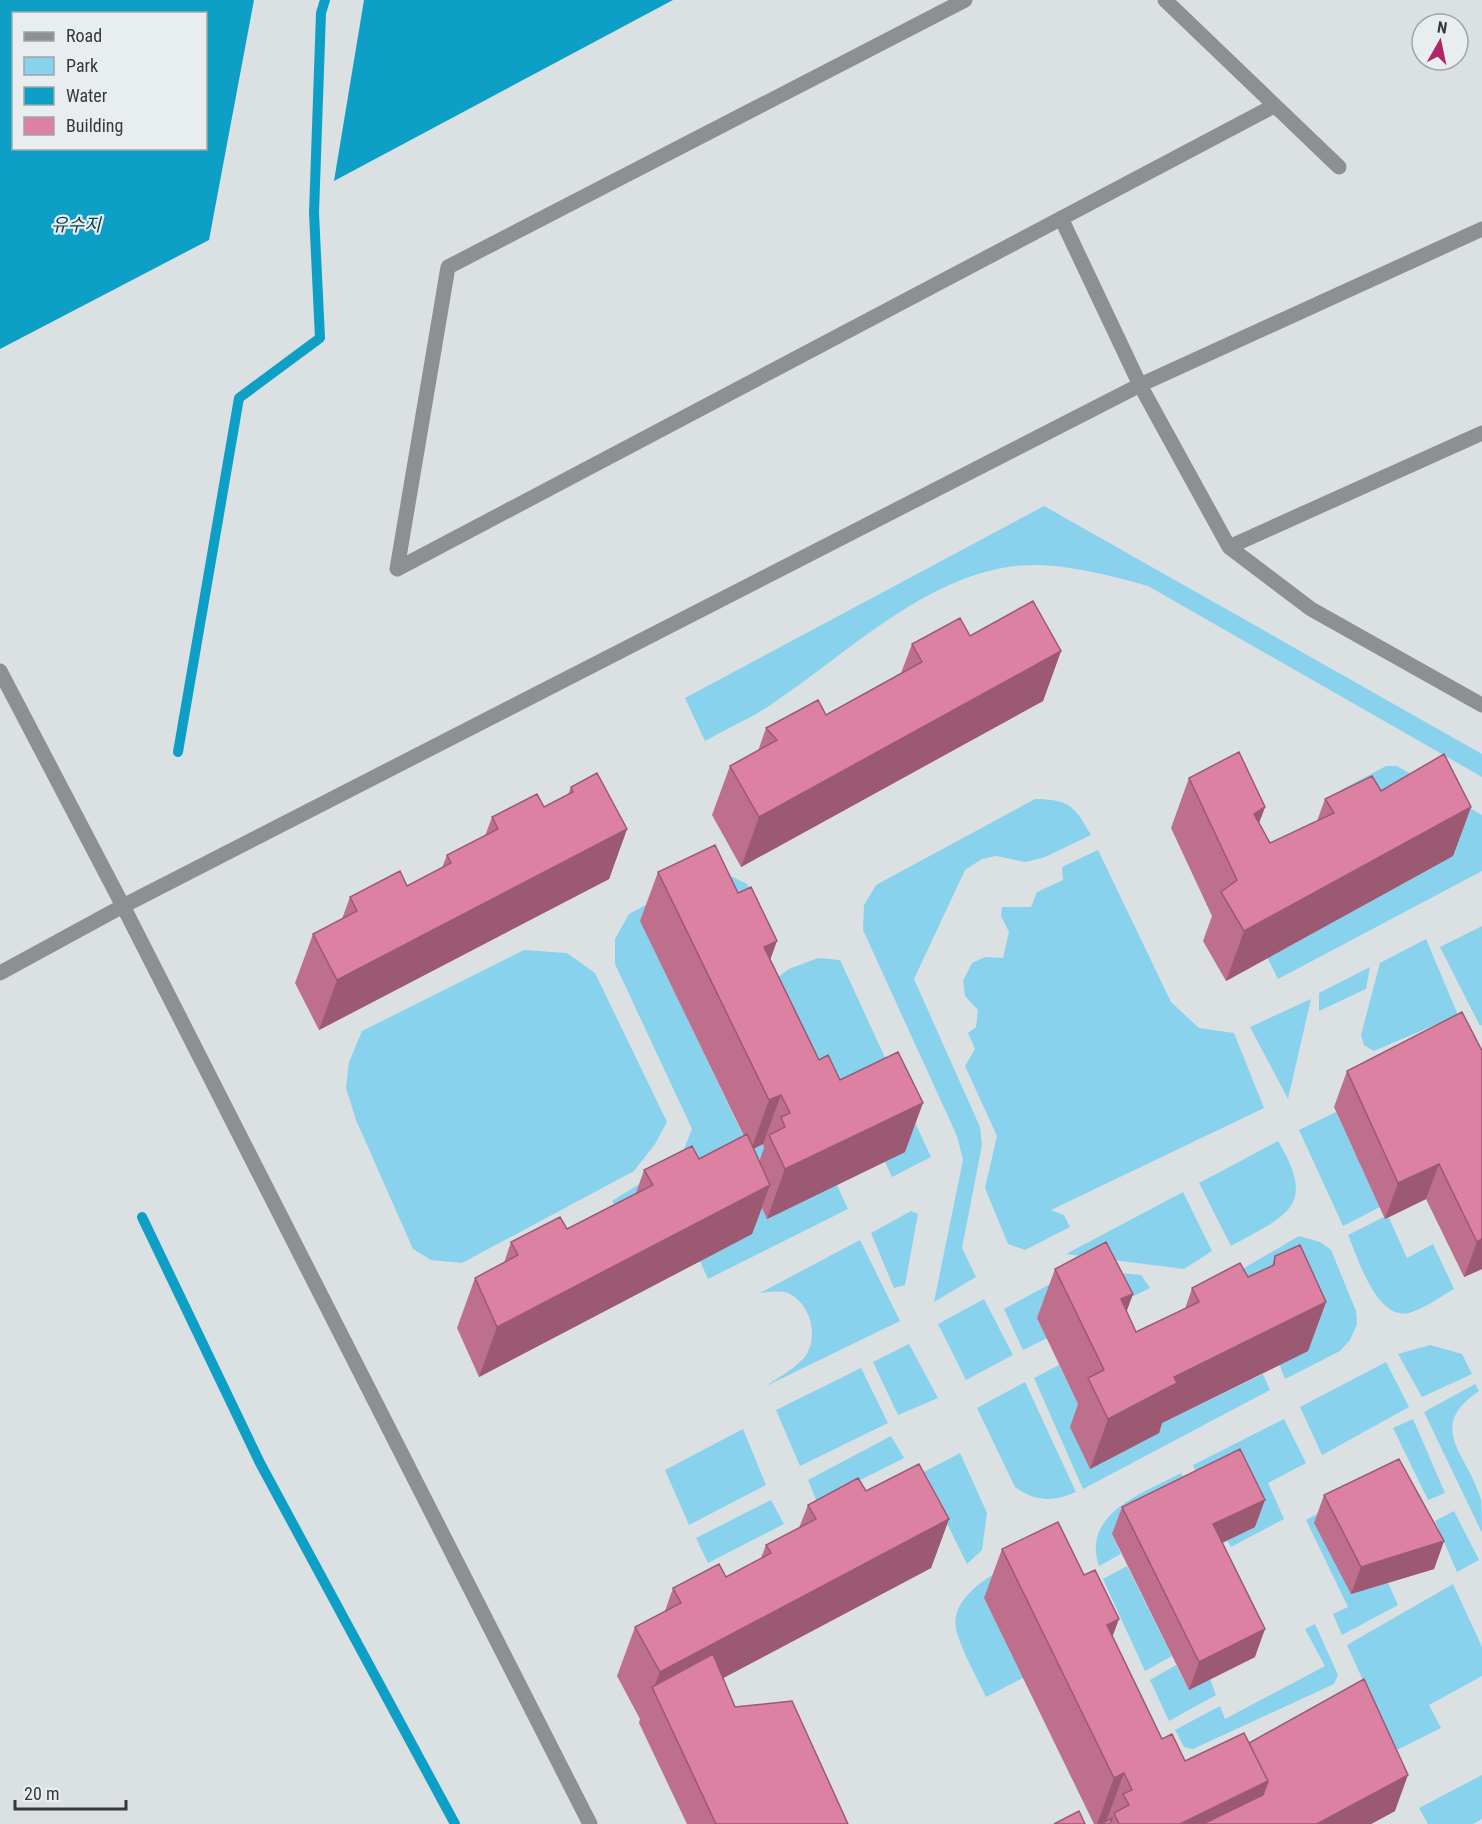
<svg xmlns="http://www.w3.org/2000/svg" width="1482" height="1824" font-family="'Roboto Condensed','Noto Sans KR',sans-serif">
  <style>
    .green { fill: #89d2ee }
    .water { fill: #0e9fc7; fill-rule: evenodd }
    .lines { fill: none; stroke-linecap: round; stroke-linejoin: round }
    .stream { stroke: #0e9fc7; stroke-width: 10 }
    .minor { stroke: #8d8f90; stroke-width: 15 }
    .wall { fill: #be6f8c; fill-rule: evenodd }
    .shaded-wall { fill: #9b5a72 }
    .building { fill: #dd81a3; stroke: #9b5a72; stroke-width: 1.5 }
    .labels { text-anchor: middle; dominant-baseline: central; stroke-width: 4.5; stroke-linejoin: round; paint-order: stroke }
    .water-label { font-size: 18px; font-style: italic; fill: #0a4051; stroke: #e8edef }
  </style>
  <rect width="100%" height="100%" fill="#dbe0e2"/>
  <path class="green" d="M1044 506 1482 754V777L1148 586C1112 576 1078 567 1041 565 937 562 850 653 769 706 749 719 726 729 705 741L685 698Z
    M1386 766H1397L1482 815V871L1278 979 1267 957 1354 825 1339 791Z
    M1035 799C1070 799 1075 807 1091 835L1045 857 1026 862 996 856 982 859 965 870 914 979 980 1127 982 1145 962 1248 976 1277 934 1302 963 1160 957 1136 863 930 864 905 876 885Z
    M1098 850 1171 1002 1199 1028 1234 1033 1264 1108 1051 1210 1064 1215 1070 1227 1025 1250 1008 1244 985 1188 997 1136 965 1066 975 1049 968 1033 976 1027 978 1010 965 996 963 981 972 963 985 957 1003 958 1009 932 1001 916 1002 907H1031L1037 892 1063 880 1062 867Z
    M722 872 747 884 765 922H641L750 1150 763 1144 837 1185 848 1209 708 1279 700 1261 626 1220 612 1201 680 1159 692 1129 615 964V939L629 914 703 874Z
    M1482 926V1025L1480 1026 1440 947Z
    M1426 939 1458 1015 1374 1051 1364 1045 1361 1035 1380 963Z
    M524 950 567 953 595 973 667 1122 655 1144 634 1171 462 1263 431 1260 413 1249 356 1120 346 1088 349 1062 362 1031Z
    M818 958 840 960 931 1157 892 1177 885 1162 822 1130 759 991 789 969Z
    M1370 967 1366 989 1319 1011V993Z
    M1311 999 1288 1099 1250 1027Z
    M1336 1112 1380 1207 1343 1226 1299 1130Z
    M1278 1141C1318 1208 1286 1215 1231 1246L1199 1183Z
    M1183 1192 1212 1251 1184 1269 1066 1254Z
    M911 1211 918 1214 905 1285 894 1288 871 1233Z
    M1384 1217 1386 1219 1389 1218 1407 1258 1433 1244 1454 1289C1441 1296 1424 1309 1409 1313 1376 1320 1358 1258 1348 1235Z
    M1299 1236 1320 1242 1331 1250 1356 1311 1357 1324 1350 1340 1340 1351 1285 1379 1257 1306 1239 1271Z
    M860 1240 900 1321 766 1386C777 1378 791 1371 801 1361 821 1342 812 1304 788 1293 780 1290 768 1292 760 1293Z
    M1078 1269 1141 1275 1150 1288 1023 1350 1004 1309Z
    M984 1299 1013 1355 966 1380 938 1324Z
    M909 1344 938 1398 898 1415 873 1362Z
    M1430 1345 1462 1354 1472 1374 1422 1397 1398 1354Z
    M1386 1362 1409 1407 1322 1455 1300 1407Z
    M1059 1365 1086 1420 1090 1468 1159 1433 1156 1426 1263 1374 1270 1390 1083 1489 1034 1378Z
    M861 1368 888 1423 800 1466 776 1410Z
    M1025 1382 1076 1492C1053 1502 1036 1502 1015 1487L977 1408Z
    M1475 1384 1479 1391C1424 1428 1469 1455 1481 1500 1482 1510 1482 1523 1482 1533L1424 1412Z
    M1284 1419 1306 1463 1268 1483 1284 1519 1231 1547 1227 1540 1254 1527 1204 1489 1193 1465Z
    M1413 1419 1445 1493 1428 1500 1393 1428Z
    M743 1429 766 1485 689 1525 665 1470Z
    M891 1436 904 1458 817 1502 808 1480Z
    M960 1453 987 1513 982 1550 967 1564 922 1473Z
    M1401 1470 1439 1557 1351 1594 1388 1583 1398 1605 1342 1635 1333 1614 1348 1607 1306 1520Z
    M1181 1473 1191 1495 1112 1534 1121 1554 1099 1566C1081 1513 1144 1493 1181 1473Z
    M771 1500 784 1524 708 1563 696 1538Z
    M1454 1511 1479 1560 1457 1572 1435 1521Z
    M1030 1553 984 1598 1023 1678 986 1697C976 1676 964 1655 957 1633 945 1593 1004 1569 1030 1553Z
    M1127 1566 1172 1656 1145 1671 1103 1579Z
    M1453 1584 1482 1647V1676L1429 1705 1441 1728 1395 1751 1347 1645Z
    M1315 1624 1338 1675 1334 1684 1193 1749 1184 1747 1175 1730 1220 1706 1225 1719 1325 1666 1305 1629Z
    M1176 1665 1189 1690 1210 1679 1216 1695 1169 1721 1150 1680Z
    M1482 1775V1819L1473 1824H1428L1419 1808Z"/>
  <path class="water" d="M0 0H254L209 240 0 349ZM14 14H206V148H14Z
    M364 0H673L334 181Z"/>
  <g class="lines">
    <path class="stream" d="M178 752 239 398 320 338 314 213 321 13 325 0
      M142 1217 260 1463 455 1824"/>
    <path class="minor" d="M965 0 448 267 397 569 1274 106
      M1165 0 1339 167
      M1061 218 1140 385 1229 547 1311 609 1482 705
      M1229 547 1482 433
      M0 671 123 906 590 1824
      M0 973 123 906 1140 385 1482 229"/>
  </g>
  <path class="wall" d="M970 636 1061 651 1043 701 741 867 712 815 730 766 758 751 766 728 826 715 901 673 912 644Z
    M1189 778 1265 807 1259 822 1270 843 1317 821 1325 799 1381 791 1471 807 1453 856 1226 981 1203 941 1212 916 1171 828Z
    M571 787 627 829 609 879 319 1030 295 983 313 934 342 919 350 897 407 886 442 868 447 855 485 836 492 817 544 807 568 795Z
    M658 872 770 959 819 1060 840 1080 905 1152 767 1219 762 1208 752 1234 479 1377 457 1328 475 1278 504 1263 511 1242 567 1229 636 1193 644 1170 699 1159 744 1136 640 921ZM763 1144 764 1148 759 1162 753 1149Z
    M1462 1012 1482 1269 1464 1277 1426 1199 1385 1219 1334 1107 1347 1071Z
    M1275 1256 1326 1302 1308 1351 1162 1423 1159 1433 1090 1469 1070 1427 1078 1404 1037 1318 1055 1269 1133 1294 1126 1311 1136 1332 1185 1309 1192 1288 1248 1277 1272 1266Z
    M866 1491 949 1519 931 1568 723 1678 735 1707 848 1824H687L639 1723 640 1719 617 1676 635 1627 665 1611 673 1588 726 1577 761 1558 766 1545 799 1528 808 1505Z
    M1324 1495 1444 1541 1434 1569 1351 1594 1314 1523Z
    M1122 1507 1255 1527 1222 1543 1255 1657 1189 1690 1112 1534Z
    M1002 1549 1112 1637 1162 1739 1185 1761 1249 1743 1395 1811 1371 1824H1094L984 1598Z"/>
  <path class="shaded-wall" d="M1061 651 1043 701 741 867 759 817Z
    M1265 807 1247 856 1254 814Z
    M1471 807 1453 856 1226 981 1244 931Z
    M627 829 609 879 319 1030 337 980Z
    M777 941 759 991 764 947Z
    M781 1095 763 1144 751 1150 769 1100Z
    M923 1103 905 1152 767 1219 785 1169Z
    M1439 1164 1426 1199 1385 1219 1398 1183Z
    M770 1185 752 1234 479 1377 497 1327Z
    M1482 1239V1269L1464 1277 1477 1242Z
    M1133 1294 1115 1343 1121 1299Z
    M1326 1302 1308 1351 1162 1423 1159 1433 1090 1469 1108 1419 1174 1377Z
    M1265 1500 1255 1527 1203 1552 1213 1524Z
    M949 1519 931 1568 663 1710 653 1689 660 1672Z
    M1444 1541 1434 1569 1351 1594 1361 1567Z
    M1119 1619 1101 1668 1107 1625Z
    M1265 1629 1255 1657 1189 1690 1199 1662Z
    M1124 1773 1106 1822 1102 1824H1097L1114 1778Z
    M1408 1775 1395 1811 1371 1824H1317Z
    M1268 1781 1252 1824H1180Z"/>
  <path class="building" d="M1033 601 1061 651 759 817 730 766 777 740 766 728 818 700 826 715 922 662 912 644 960 618 970 636Z
    M1239 752 1265 807 1254 814 1270 843 1334 813 1325 799 1372 776 1381 791 1444 754 1471 807 1244 931 1221 892 1237 880 1189 778Z
    M597 773 627 829 337 980 313 934 357 911 350 897 400 871 407 886 451 863 447 855 498 829 492 817 537 794 544 807 573 792 571 787Z
    M715 845 738 893 751 887 777 941 764 947 819 1060 828 1055 840 1080 898 1052 923 1103 785 1169 769 1135 785 1127 781 1117 790 1113 781 1095 769 1100 658 872Z
    M1462 1012 1482 1051V1239L1477 1242 1439 1164 1398 1183 1347 1071Z
    M747 1134 770 1185 497 1327 475 1278 518 1255 511 1242 560 1217 567 1229 653 1185 644 1170 692 1146 699 1159Z
    M1106 1242 1133 1294 1121 1299 1136 1332 1199 1302 1192 1288 1240 1263 1248 1277 1274 1265 1275 1256 1300 1245 1326 1302 1174 1377 1177 1383 1108 1419 1088 1378 1104 1370 1055 1269Z
    M1240 1449 1265 1500 1213 1524 1265 1629 1199 1662 1122 1507Z
    M1399 1459 1444 1541 1361 1567 1324 1495Z
    M919 1464 949 1519 660 1672 635 1627 681 1603 673 1588 719 1564 726 1577 771 1553 766 1545 816 1519 808 1505 858 1478 866 1491Z
    M1058 1522 1084 1575 1095 1570 1119 1619 1107 1625 1162 1739 1172 1734 1185 1761 1244 1733 1268 1781 1180 1824H1119L1114 1813 1129 1805 1123 1794 1132 1790 1124 1773 1114 1778 1002 1549Z
    M713 1654 735 1707 792 1701 848 1824H716L652 1687Z
    M1364 1679 1408 1775 1317 1824H1203L1263 1795 1268 1781 1249 1743Z
    M1079 1811 1085 1824H1054Z
    M1112 1818 1110 1824H1101Z"/>
  <g class="labels">
    <g class="water-label">
      <text x="76" y="224">유수지</text>
    </g>
  </g>
  <rect x="12" y="12" width="195" height="138" fill="#e8edef" stroke="#a1a5a6" stroke-width="1.5"/>
  <rect x="24" y="32" width="30" height="9" fill="#8d8f90" stroke="#a1a5a6" stroke-width="1.5"/>
  <text x="66" y="42" font-size="18" fill="#373839">Road</text>
  <rect x="24" y="57" width="30" height="18" fill="#89d2ee" stroke="#a1a5a6" stroke-width="1.5"/>
  <text x="66" y="72" font-size="18" fill="#373839">Park</text>
  <rect x="24" y="87" width="30" height="18" fill="#0e9fc7" stroke="#a1a5a6" stroke-width="1.5"/>
  <text x="66" y="102" font-size="18" fill="#373839">Water</text>
  <rect x="24" y="117" width="30" height="18" fill="#dd81a3" stroke="#a1a5a6" stroke-width="1.5"/>
  <text x="66" y="132" font-size="18" fill="#373839">Building</text>
  <g transform="translate(1440 42) rotate(9)"><circle r="28" fill="#e8edef" stroke="#a1a5a6" stroke-width="1.5"/>
  <path d="M0-4.5L10 22L0 15L-10 22Z" fill="#b02769"/>
  <text y="-9" font-size="16" font-weight="bold" text-anchor="middle" fill="#373839">N</text>
  </g>
  <path d="M15 1800v9h111v-9" fill="none" stroke="#373839" stroke-width="3"/>
  <text x="24" y="1800" font-size="18" fill="#373839" stroke="#e8edef" stroke-width="4.5" paint-order="stroke">20 m</text>
</svg>
